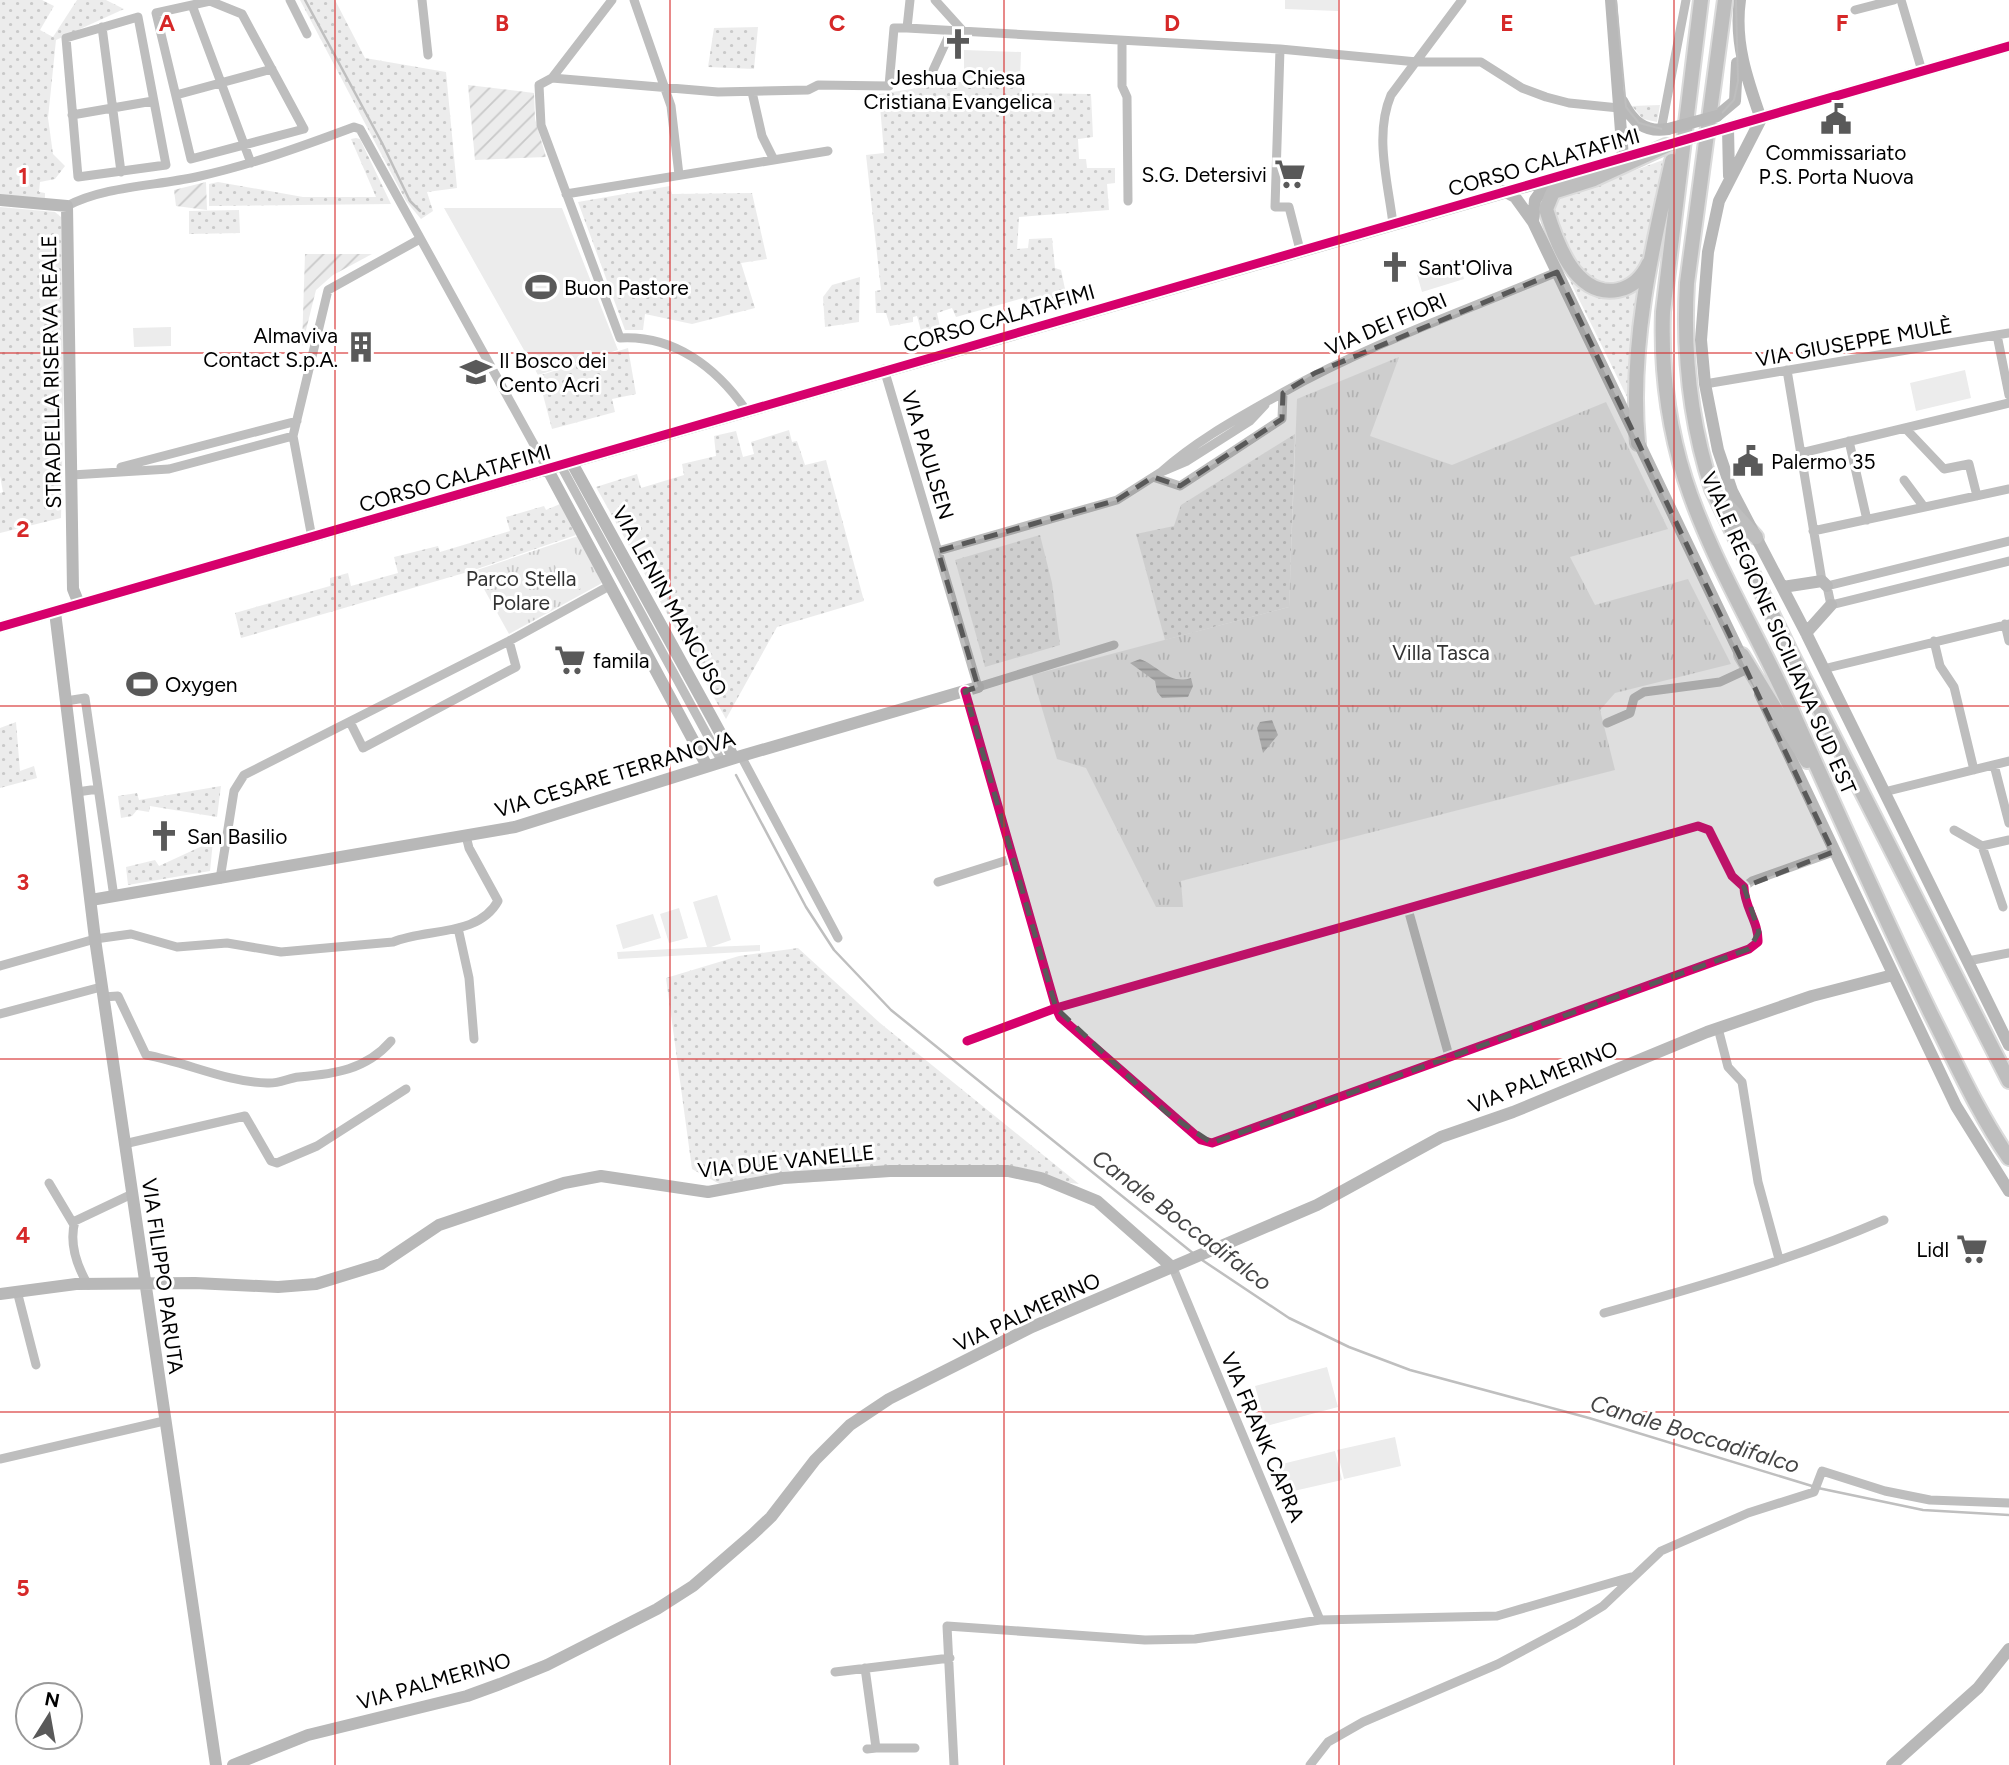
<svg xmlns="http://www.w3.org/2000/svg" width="2009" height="1765" font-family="Figtree,sans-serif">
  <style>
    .grass { fill: url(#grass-dots) }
    .park { fill: url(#park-tufts) }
    .garden { fill: url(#garden-furrows) }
    .pitch { fill: #ececec }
    .water { fill: url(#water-rules) }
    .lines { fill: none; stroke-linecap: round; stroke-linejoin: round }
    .stream { stroke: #bfbfbf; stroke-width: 2.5 }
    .primary-casing { stroke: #dbdbdb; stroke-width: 18 }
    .street { stroke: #bebebe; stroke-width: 9 }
    .secondary { stroke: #b8b8b8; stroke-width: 12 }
    .primary { stroke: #bebebe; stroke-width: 14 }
    .tram { stroke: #bebebe; stroke-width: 2 }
    .secondary-bridge { stroke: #b8b8b8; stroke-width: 12 }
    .cycleway-casing { stroke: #fff; stroke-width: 13 }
    .cycleway { stroke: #d6006c; stroke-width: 9 }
    .marked { fill: #595959; fill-opacity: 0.2; stroke: #595959; stroke-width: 5; stroke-dasharray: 14 9; stroke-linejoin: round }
    .grid { fill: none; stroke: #d62828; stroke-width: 2; stroke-opacity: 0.55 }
    .labels { text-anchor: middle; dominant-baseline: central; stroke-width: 6; stroke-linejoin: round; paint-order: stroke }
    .poi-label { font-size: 21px; fill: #000; stroke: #fff; text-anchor: start }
    .street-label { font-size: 21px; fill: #000; stroke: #fff }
    .park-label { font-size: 21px; fill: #333; stroke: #fff }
    .water-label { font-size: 23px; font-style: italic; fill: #444; stroke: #fff }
    .grid-label { font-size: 23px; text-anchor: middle; font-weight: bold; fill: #d62828; stroke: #fff; stroke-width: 6; stroke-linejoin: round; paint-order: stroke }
  </style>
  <defs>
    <pattern id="grass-dots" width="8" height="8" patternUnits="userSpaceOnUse" patternTransform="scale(1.75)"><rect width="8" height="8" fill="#ececec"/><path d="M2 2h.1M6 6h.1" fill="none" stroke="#c9c9c9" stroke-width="1.8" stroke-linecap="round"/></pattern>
    <pattern id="park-tufts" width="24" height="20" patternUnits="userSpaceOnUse" patternTransform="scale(1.75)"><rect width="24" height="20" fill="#ececec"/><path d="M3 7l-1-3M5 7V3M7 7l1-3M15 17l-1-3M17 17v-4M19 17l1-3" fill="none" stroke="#c9c9c9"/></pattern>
    <pattern id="garden-furrows" width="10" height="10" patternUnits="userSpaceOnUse" patternTransform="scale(1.75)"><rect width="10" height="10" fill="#ececec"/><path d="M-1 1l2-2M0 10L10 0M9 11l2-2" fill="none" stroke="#c9c9c9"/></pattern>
    <pattern id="water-rules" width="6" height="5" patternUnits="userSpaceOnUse" patternTransform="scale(1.75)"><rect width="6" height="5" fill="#bfbfbf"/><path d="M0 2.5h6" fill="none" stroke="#a2a2a2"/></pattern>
  </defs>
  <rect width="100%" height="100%" fill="#fff"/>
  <path class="grass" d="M0 0H42L54 6 40 30 53 37 77 0H106L124 9 56 40 48 118 53 154 65 166 55 179 40 182 39 192 45 193V198L0 195Z
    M300 0H335L365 58 446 72 457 188 427 192 433 211 421 219 406 201Z
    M758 27 754 69 708 67 714 28Z
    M958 82 1022 83V93L1091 94 1093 137 1078 139 1079 159H1086L1087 168H1115V183L1107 184 1109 210 1019 217 1017 249 1028 248 1029 239 1052 238 1055 268 1061 270 1068 303 1029 315 1023 298 956 317 952 308 937 313 940 327 921 331 917 316 913 317V322L890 326 886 313H876L875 291 881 290 866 155 884 153 879 94Z
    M1660 105 1657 122 1643 119 1632 106Z
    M356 138 360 139 391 204 209 206V184L218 182 303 197H376L351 139Z
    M1663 160 1642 268C1625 284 1602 287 1582 271 1575 265 1570 250 1566 242 1559 229 1554 219 1553 205L1559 198Z
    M670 186 672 194 752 193 767 259 741 263 755 308 692 324 645 314 643 330H625L578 202Z
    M0 207 55 212 61 217 65 331 61 518 0 533V493L3 492 0 476Z
    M239 210 240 233 189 234V211Z
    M1567 275C1590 299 1613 302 1642 285L1630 403Z
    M860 277 859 322 825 327 823 297 832 285Z
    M628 348 636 394 612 399 615 412 552 429 538 376Z
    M789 430 792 442 797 441 805 465 826 460 864 601 777 627 726 719 596 487 637 474 641 488 684 475 682 464 716 456 714 436 736 431 743 457 754 454 751 442Z
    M1295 434 1289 607 1165 640 1136 534 1174 526 1181 505Z
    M560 504 576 535 471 571 241 638 235 613 330 586V578L348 573 351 586 398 573 394 557 438 546 440 552 510 531 506 517 544 506 546 510Z
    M1040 535 1052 583 1060 645 985 667 955 560Z
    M16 722 20 771 34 766 37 778 0 788V728Z
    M221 786 217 817 150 806 149 812 137 810 132 816 121 818 118 796 137 793 139 800Z
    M213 841 210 871 128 885 126 867 155 860 159 866Z
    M798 948 880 1023 1079 1184 972 1171 727 1188 692 1169 666 978 739 956Z"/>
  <path class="park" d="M1399 357 1370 436 1452 465 1606 402 1668 529 1570 557 1595 605 1688 579 1731 664 1615 693 1600 710 1615 770 1181 881 1183 907H1156L1086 768 1057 759 1032 675 1289 607 1297 399Z
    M578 536 604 582 509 634 474 571Z"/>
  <path class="garden" d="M468 85 534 93 535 119 546 157 475 160Z
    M206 182 207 210 176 206 174 190Z
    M305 254H372L333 275 316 290 302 346Z"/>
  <path class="pitch" d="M1285 0H1338V11L1285 9Z
    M964 50 1021 52 1020 80 964 78Z
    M444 208H562L618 350 538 375Z
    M1458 258 1464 279 1422 292 1416 271Z
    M171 327V346L134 347 133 328Z
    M1965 370 1971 398 1916 411 1910 383Z
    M569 540 590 584 569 594 548 551Z
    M717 895 731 940 711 947 760 945V951L618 959 617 952 707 947 693 902Z
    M679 908 688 938 669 943 660 914Z
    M653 914 661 938 623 949 616 925Z
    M1327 1367 1338 1407 1266 1426 1255 1386Z
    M1395 1437 1401 1466 1344 1479 1337 1450Z
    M1335 1451 1342 1480 1285 1493 1278 1465Z"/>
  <path class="water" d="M1140 659C1159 666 1169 685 1191 678L1193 686 1188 697 1162 698 1157 692 1155 681 1130 663Z
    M1272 720 1278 735 1263 753 1257 728 1260 722Z"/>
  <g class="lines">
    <path class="stream" d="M305 0 382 143 410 201 420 211
      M736 775 806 907 834 950 891 1010 1194 1254
      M1202 1260 1289 1318 1349 1347 1410 1370 1589 1418 1812 1486
      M1818 1488 1923 1510 2009 1515"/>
    <defs>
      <path id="primary" d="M1701 0 1663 312C1661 368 1668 425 1685 479 1712 563 1761 639 1796 720 1840 818 1884 917 1931 1014 1956 1063 1978 1113 2009 1158
        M1725 0 1687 283C1683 353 1690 422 1712 489L1789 649 2009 1081
        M1649 263C1643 276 1633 287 1618 290 1575 298 1556 242 1546 209L1553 192 1594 179 1666 146
        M1638 443C1629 349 1651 252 1672 161
        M1724 502 1756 537
        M1742 655 1807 761"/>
    </defs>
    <use href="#primary" class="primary-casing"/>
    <path class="street" d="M290 0 307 34
      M422 0 428 55
      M612 0 552 78 539 85 541 125 620 338C674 335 716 367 746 410
      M634 0 671 106 679 175
      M935 0 963 31
      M1901 0 1922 71
      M210 1 242 14 304 129 191 159 156 13Z
      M192 5 251 163
      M1855 10 1894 0
      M138 17 166 165 78 177 66 38Z
      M102 27 121 172
      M907 28 910 0
      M1122 42V86L1127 97 1128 201
      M1280 49 1275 207H1289L1300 250
      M552 78 718 92 808 90 818 85 889 86 894 28H907L1280 49 1417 62H1481L1522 88 1546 97 1569 103 1619 108
      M929 79 951 31
      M752 92 762 136 774 160
      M176 95 272 69
      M72 115 153 101
      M1661 130 1686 0
      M566 194 828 151
      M67 206C105 186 155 186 196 177 251 165 303 146 354 127L360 129 548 470
      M1393 224C1388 182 1374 135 1391 95L1462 0
      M1997 335 2009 395
      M884 369 978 687 1114 645
      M1787 370 1822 581
      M1705 384 2009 333
      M1905 428 1944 469 1969 464 1977 496
      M1849 441 1867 520
      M1801 453 2009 403
      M561 466 722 762
      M121 467 297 421
      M1161 472C1198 439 1240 417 1282 393 1369 344 1465 311 1557 272
      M72 475 169 469 293 436
      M1153 477 1180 486 1282 419 1283 393
      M1904 480 1924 507
      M1813 531 2009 489
      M312 538 293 436 328 290 420 239
      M2009 541 1827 586 1831 605 2009 561
      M938 551 1117 500 1161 472 1187 461 1250 421 1265 405
      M2005 624 2009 641
      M1934 641 1940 666 1954 687 1974 770
      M1823 669 2009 624
      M965 691 1056 1008 1060 1017 1201 1140 1212 1143 1749 949 1758 942C1759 922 1744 907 1744 887L1732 876 1709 830 1698 826 1056 1008 967 1041
      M66 701 85 698 114 897
      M350 722 363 748 516 667 509 641
      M1607 723 1630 713 1634 698 1644 692 1720 682 1748 669
      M741 756 838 938
      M1994 765 2009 823
      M77 792 98 789
      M1884 792 2009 761
      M1954 830 1982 846 2009 840
      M1982 846 2003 907
      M220 879 234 791 244 775 509 641 611 585
      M938 882 1014 858
      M1744 887 1752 881 1833 852
      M1408 909 1449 1056
      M458 928 469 978 474 1039
      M1968 961 2009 953
      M0 966 95 939 131 934 177 947 227 943 281 952 393 942C427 928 478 937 498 901L469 848 466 836
      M103 997 118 996 146 1055C186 1062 226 1082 267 1083 279 1084 288 1078 299 1077 334 1074 366 1070 391 1041
      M0 1014 101 987
      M1718 1028 1728 1067 1742 1082 1758 1182 1779 1259
      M124 1144 245 1116 271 1161 277 1163 317 1146 406 1089
      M49 1183 74 1225
      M1173 1268 1320 1620
      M88 1285C77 1266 69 1242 75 1221L132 1194
      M17 1291 36 1365
      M1604 1313C1698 1287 1794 1259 1884 1220
      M0 1459 164 1421
      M865 1668 876 1748 867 1749
      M835 1672 950 1658
      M876 1748H915
      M954 1765 947 1626 1145 1640 1195 1639 1320 1620 1497 1616 1631 1577
      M1310 1765 1328 1742 1363 1722 1498 1664 1575 1623 1603 1606 1661 1551 1748 1513 1814 1492 1822 1471 1885 1491 1930 1500 2009 1503"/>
    <path class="secondary" d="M1611 0 1623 158
      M1740 0C1734 42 1747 79 1761 119
      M1622 101C1632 121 1644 133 1668 129
      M1717 116 1735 101 1737 63
      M1761 119 1719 201 1708 252 1701 340 1705 384 1718 450 1732 491 1806 633 2009 1045
      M1728 128 1729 176
      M1715 131 2009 46
      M1504 191 1515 197 1533 222 1744 662
      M0 200 67 206 73 589 79 604
      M1533 222 1535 200 1549 180
      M572 463 734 758
      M548 470 707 766
      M1783 587 1822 581 1827 586
      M55 612 95 939 216 1765
      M0 627 1639 154
      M1806 633 1831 605
      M1760 694 1956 1106 2009 1191
      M91 900 515 827 741 756 978 687
      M0 1294 76 1284 195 1283 278 1287 316 1284 381 1264 439 1225 564 1183 601 1176 708 1192 783 1178 890 1171H1008L1041 1178 1097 1201 1173 1268
      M233 1765 308 1735 467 1696 500 1684 547 1665 657 1609 693 1586 752 1535 771 1517 815 1460 850 1425 889 1399 1032 1327 1317 1205 1441 1137 1513 1112 1707 1032 1812 996 1893 975
      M1892 1765 1978 1688 2009 1649"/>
    <use href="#primary" class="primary"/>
    <path class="tram" d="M1616 0 1626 107 1639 123 1662 129 1721 114 1734 100 1738 81 1736 0"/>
    <path class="secondary-bridge" d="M1668 129 1717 116
      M1666 146 1715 131"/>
    <defs>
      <path id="cycleway" d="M0 627 2009 46
        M965 691 1056 1008 1060 1017 1201 1140 1212 1143 1749 949 1758 942C1759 922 1744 907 1744 887L1732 876 1709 830 1698 826 1056 1008 967 1041"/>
    </defs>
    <use href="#cycleway" class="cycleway-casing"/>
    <use href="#cycleway" class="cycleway"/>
  </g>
  <path class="marked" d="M1557 272 1833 852 1744 887 1759 932 1749 949 1212 1143 1167 1113 1056 1008 965 691 978 687 938 551 1117 500 1153 477 1180 486 1282 419 1283 393 1315 373Z"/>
  <path class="grid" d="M335 0V1765M670 0V1765M1004 0V1765M1339 0V1765M1674 0V1765M0 353H2009M0 706H2009M0 1059H2009M0 1412H2009"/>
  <defs>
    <symbol id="church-bare" viewBox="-9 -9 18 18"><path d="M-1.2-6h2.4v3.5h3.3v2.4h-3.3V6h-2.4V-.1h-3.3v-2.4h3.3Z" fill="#595959" stroke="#fff" stroke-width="2.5" paint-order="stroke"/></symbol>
    <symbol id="civic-bare" viewBox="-9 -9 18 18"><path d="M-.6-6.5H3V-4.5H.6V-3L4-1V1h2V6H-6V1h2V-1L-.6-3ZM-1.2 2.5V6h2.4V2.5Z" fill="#595959" stroke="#fff" stroke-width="2.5" paint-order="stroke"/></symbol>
    <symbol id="supermarket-bare" viewBox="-9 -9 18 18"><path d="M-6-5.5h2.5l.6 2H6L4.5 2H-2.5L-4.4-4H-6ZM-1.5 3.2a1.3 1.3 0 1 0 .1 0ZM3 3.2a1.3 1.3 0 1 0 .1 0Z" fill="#595959" stroke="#fff" stroke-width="2.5" paint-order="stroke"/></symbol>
    <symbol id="stadium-bare" viewBox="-9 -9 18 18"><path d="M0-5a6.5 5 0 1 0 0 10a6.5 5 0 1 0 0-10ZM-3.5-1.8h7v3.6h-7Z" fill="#595959" stroke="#fff" stroke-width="2.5" paint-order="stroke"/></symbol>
    <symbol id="building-bare" viewBox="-9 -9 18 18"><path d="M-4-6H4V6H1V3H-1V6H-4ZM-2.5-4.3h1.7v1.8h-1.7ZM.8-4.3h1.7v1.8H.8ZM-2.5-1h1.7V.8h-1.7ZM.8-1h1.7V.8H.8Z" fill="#595959" stroke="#fff" stroke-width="2.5" paint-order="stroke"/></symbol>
    <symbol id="school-bare" viewBox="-9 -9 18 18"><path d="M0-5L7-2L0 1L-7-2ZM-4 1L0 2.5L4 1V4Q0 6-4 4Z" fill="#595959" stroke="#fff" stroke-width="2.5" paint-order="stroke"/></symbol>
  </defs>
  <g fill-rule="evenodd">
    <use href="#church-bare" x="936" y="22" width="44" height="44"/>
    <use href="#civic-bare" x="1814" y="97" width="44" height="44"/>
    <use href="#supermarket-bare" x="1268" y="152" width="44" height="44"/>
    <use href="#church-bare" x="1373" y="245" width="44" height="44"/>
    <use href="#stadium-bare" x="519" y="265" width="44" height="44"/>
    <use href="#building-bare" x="339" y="325" width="44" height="44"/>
    <use href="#school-bare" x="454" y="350" width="44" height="44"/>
    <use href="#civic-bare" x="1726" y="439" width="44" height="44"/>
    <use href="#supermarket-bare" x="548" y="638" width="44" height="44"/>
    <use href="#stadium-bare" x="120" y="662" width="44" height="44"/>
    <use href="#church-bare" x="142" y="814" width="44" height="44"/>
    <use href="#supermarket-bare" x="1950" y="1227" width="44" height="44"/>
  </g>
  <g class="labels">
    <g class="poi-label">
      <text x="958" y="77" text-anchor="middle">Jeshua Chiesa<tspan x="958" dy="24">Cristiana Evangelica</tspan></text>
      <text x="1836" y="152" text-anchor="middle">Commissariato<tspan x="1836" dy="24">P.S. Porta Nuova</tspan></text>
      <text x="1267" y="174" text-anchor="end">S.G. Detersivi</text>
      <text x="1418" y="267">Sant'Oliva</text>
      <text x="564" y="287">Buon Pastore</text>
      <text x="338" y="335" text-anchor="end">Almaviva<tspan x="338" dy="24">Contact S.p.A.</tspan></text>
      <text x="499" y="360">Il Bosco dei<tspan x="499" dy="24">Cento Acri</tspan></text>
      <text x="1771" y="461">Palermo 35</text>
      <text x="593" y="660">famila</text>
      <text x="165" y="684">Oxygen</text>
      <text x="187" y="836">San Basilio</text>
      <text x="1949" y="1249" text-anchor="end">Lidl</text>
    </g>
    <g class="street-label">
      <text transform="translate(1544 162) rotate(-16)">CORSO CALATAFIMI</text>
      <text transform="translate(999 318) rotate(-16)">CORSO CALATAFIMI</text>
      <text transform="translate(1386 324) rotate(-23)">VIA DEI FIORI</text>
      <text transform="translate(1854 342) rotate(-10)">VIA GIUSEPPE MULÈ</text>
      <text transform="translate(51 372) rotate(-91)">STRADELLA RISERVA REALE</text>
      <text transform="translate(928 455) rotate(73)">VIA PAULSEN</text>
      <text transform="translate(455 478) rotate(-16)">CORSO CALATAFIMI</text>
      <text transform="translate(670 601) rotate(61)">VIA LENIN MANCUSO</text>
      <text transform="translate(1779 633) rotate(66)">VIALE REGIONE SICILIANA SUD EST</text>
      <text transform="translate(615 774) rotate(-17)">VIA CESARE TERRANOVA</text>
      <text transform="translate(1543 1077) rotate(-22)">VIA PALMERINO</text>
      <text transform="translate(786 1161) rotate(-6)">VIA DUE VANELLE</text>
      <text transform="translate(163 1276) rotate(82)">VIA FILIPPO PARUTA</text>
      <text transform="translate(1027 1312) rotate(-25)">VIA PALMERINO</text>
      <text transform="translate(1263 1437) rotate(67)">VIA FRANK CAPRA</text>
      <text transform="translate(434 1681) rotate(-16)">VIA PALMERINO</text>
    </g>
    <g class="park-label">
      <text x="521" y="578">Parco Stella<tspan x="521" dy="24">Polare</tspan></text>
      <text x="1441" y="652">Villa Tasca</text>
    </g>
    <g class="water-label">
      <text transform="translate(1182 1220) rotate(37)">Canale Boccadifalco</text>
      <text transform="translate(1695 1434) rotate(17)">Canale Boccadifalco</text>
    </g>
  </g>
  <g class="grid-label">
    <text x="167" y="31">A</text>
    <text x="502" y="31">B</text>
    <text x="837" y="31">C</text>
    <text x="1172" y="31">D</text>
    <text x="1507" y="31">E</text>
    <text x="1842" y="31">F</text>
    <text x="23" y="184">1</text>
    <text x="23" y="537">2</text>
    <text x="23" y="890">3</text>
    <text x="23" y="1243">4</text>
    <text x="23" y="1596">5</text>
  </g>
  <g transform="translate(49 1716) rotate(11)"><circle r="33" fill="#ffffff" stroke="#999999" stroke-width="2"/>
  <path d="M0-5L12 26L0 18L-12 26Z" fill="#595959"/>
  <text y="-10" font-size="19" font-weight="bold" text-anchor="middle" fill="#000000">N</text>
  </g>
</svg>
